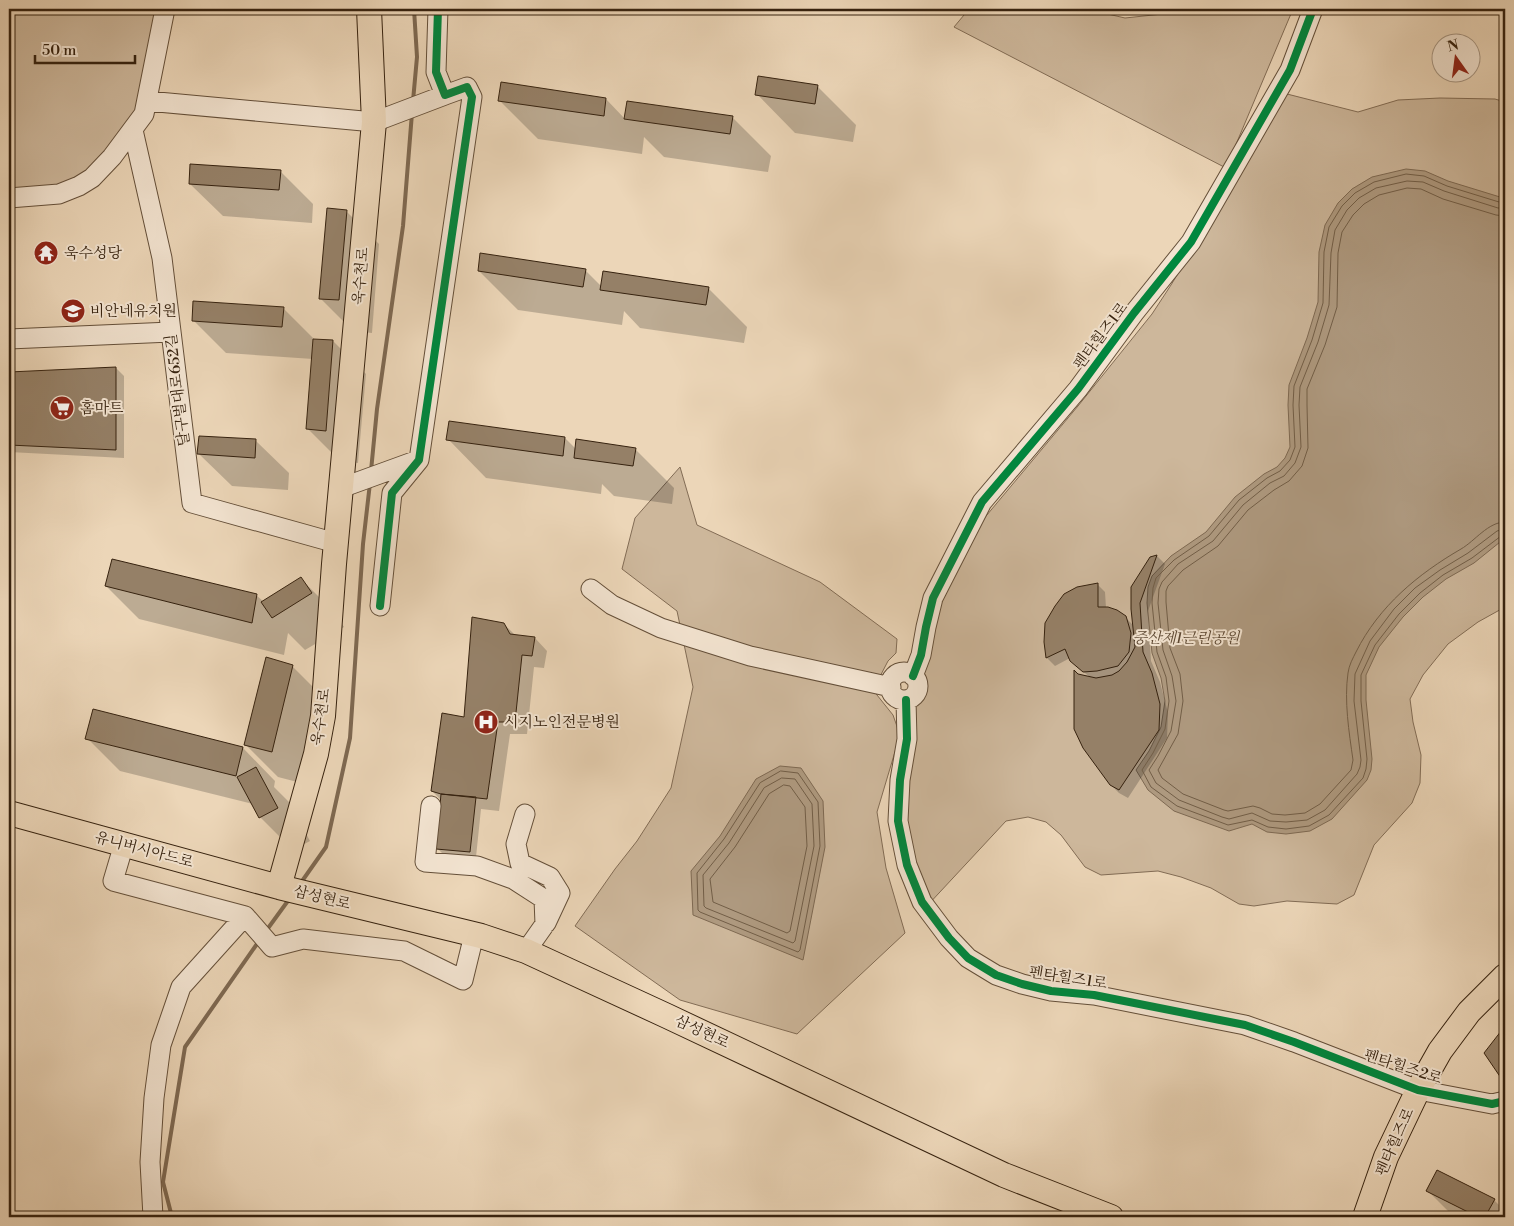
<svg xmlns="http://www.w3.org/2000/svg" width="1514" height="1226" font-family="'Libre Bodoni','Noto Serif KR',serif">
  <style>
    .green { fill: #cdb79b; stroke: #826c55 }
    .water { fill: #ae997f; stroke: #7e6952 }
    .shadow { fill: #0003 }
    .lines { fill: none; stroke-linecap: round; stroke-linejoin: round }
    .shore { stroke: #725e47; stroke-width: 1 }
    .stream { stroke: #7e6952; stroke-width: 4 }
    .building { fill: #958067; stroke: #36220f }
    .minor-casing { stroke: #644f39; stroke-width: 21 }
    .major-casing { stroke: #36220f; stroke-width: 26 }
    .minor { stroke: #f3e4d1; stroke-width: 19 }
    .major { stroke: #ecd6b8; stroke-width: 24 }
    .cycleway-casing { stroke: #f3e4d1; stroke-width: 11 }
    .cycleway { stroke: #00873e; stroke-width: 8 }
    .labels { text-anchor: middle; dominant-baseline: central; stroke-width: 4; stroke-linejoin: round; paint-order: stroke }
    .poi-label { font-size: 15px; fill: #36220f; stroke: #f3e4d1; text-anchor: start }
    .street-label { font-size: 15px; fill: #36220f; stroke: #f3e4d1 }
    .park-label { font-size: 15px; font-style: italic; fill: #5c4732; stroke: #f3e4d1 }
  </style>
  <rect width="100%" height="100%" fill="#ecd6b8"/>
  <filter id="stains"><feTurbulence type="fractalNoise" baseFrequency=".004" numOctaves="4"/><feColorMatrix values="0 0 0 0 .2 0 0 0 0 .09 0 0 0 0 .02 0 0 0 .5 -.17"/></filter>
  <radialGradient id="worn" r=".72"><stop offset=".6" stop-color="#630" stop-opacity="0"/><stop offset="1" stop-color="#630" stop-opacity=".3"/></radialGradient>
  <path class="green" d="M9 9H165L144 114 92 178 9 198Z
    M969 9H1086L1125 18 1181 12 1185 9H1293L1226 168 954 27Z
    M1287 94 1358 112 1398 100 1440 98 1495 99 1505 102V607L1478 622 1448 644 1423 675 1410 699 1413 722 1421 755 1420 783 1412 803 1374 845 1354 895 1337 904 1287 901 1254 906 1239 904 1211 888 1181 877 1158 871 1101 875 1085 867 1061 835 1046 822 1028 817 1006 821 926 907 907 865 906 700 913 676 956 552 1078 406 1152 314 1171 285Z
    M680 467 697 525 820 582 897 639 896 653 888 661 873 690 893 715 900 735 877 812 886 868 905 933 797 1034 680 1000 575 926 615 869 637 841 671 788 693 687 677 611 622 569 635 518Z"/>
  <path class="water" d="M1406 169 1425 171 1448 181 1500 197H1505V538L1474 563 1446 579 1423 597 1403 617 1379 647 1366 675V700L1372 759 1371 770 1367 780 1332 819 1310 831 1286 834 1267 832 1252 824 1229 831 1174 811 1148 790 1136 770 1149 751 1161 727 1165 701 1161 678 1152 653 1147 603 1148 587 1152 576 1171 556 1206 532 1235 497 1264 474 1277 467 1285 458 1290 447 1288 405 1289 385 1307 338 1318 302 1319 252 1325 225 1338 203 1352 189 1372 177Z
    M780 766 801 768 823 801 825 847 803 960 693 915 691 871 720 836 756 779Z"/>
  <path class="shadow" d="M817 86 856 125 853 142 795 133 757 94Z
    M606 99 625 119 732 117 771 156 768 172 664 157 644 137 642 154 538 139 499 100Z
    M280 171 313 204 312 223 223 216 190 184Z
    M346 211 379 244 372 333 353 331 320 298Z
    M585 270 602 287 708 288 747 327 744 343 640 328 624 311 622 325 518 310 479 271Z
    M283 308 315 340 333 341 366 374 358 463 340 461 307 428 313 359 226 353 193 320Z
    M116 368 124 376V458L9 452V373Z
    M565 438 576 449H635L674 488 672 504 614 496 602 484 601 494 486 478 448 439Z
    M256 441 289 473 288 490 232 486 199 454Z
    M1157 556 1165 564 1148 611 1151 661 1160 682 1168 713 1167 738 1128 798 1119 793 1111 785 1077 675 1091 678 1080 669 1070 658 1055 666 1047 658 1097 584 1105 592 1106 608 1125 617 1134 626 1150 558Z
    M301 579 334 612 344 627 305 650 288 633 284 655 139 619 106 586 256 595 264 602Z
    M504 624 516 636 535 638 547 651 544 668 534 667 527 734H510L499 811 481 809 476 857 443 854 437 848 442 801 432 791 465 718Z
    M292 666 325 699 305 784 278 777 245 744Z
    M87 738 243 748 275 781 274 787 289 802 310 841 293 850 260 817 253 804 120 771Z
    M1505 1028V1081L1485 1053Z
    M1428 1191 1494 1200 1505 1211V1217H1454Z"/>
  <g class="lines">
    <path class="shore" d="M1505 202H1499L1447 186 1424 176 1406 174 1374 182 1355 193 1342 206 1329 227 1324 252 1323 303 1312 340 1294 386 1293 405 1295 447 1290 460 1280 471 1267 478 1239 500 1209 536 1174 560 1156 578 1153 588 1152 603 1157 652 1166 677 1169 701 1165 729 1153 753 1142 770 1151 787 1177 806 1228 825 1252 820 1268 827 1286 829 1309 826 1329 815 1363 778 1366 769 1367 759 1361 701V675L1375 645 1399 614 1420 593 1443 575 1472 558 1501 536 1505 535
      M1505 208H1498L1444 191 1423 182 1407 181 1376 188 1359 198 1347 210 1335 230 1331 253 1329 305 1318 342 1300 387 1299 405 1301 447 1295 463 1284 476 1270 483 1243 505 1213 541 1178 564 1162 582 1159 589 1158 603 1163 650 1172 676 1176 701 1171 731 1158 756 1149 770 1156 783 1179 800 1222 817 1229 819 1252 813 1270 821 1286 822 1307 820 1325 810 1357 774 1360 767 1361 760 1354 701 1355 674 1370 641 1394 609 1415 588 1440 570 1468 553 1497 531 1505 529
      M1505 216 1496 215 1443 199 1421 189 1407 188 1379 195 1364 204 1353 215 1342 232 1338 253 1337 307 1325 345 1307 389V405L1308 448 1302 466 1289 481 1274 490 1248 510 1218 546 1183 570 1168 586 1166 591V602L1170 648 1180 674 1183 701 1178 734 1158 770 1162 778 1183 794 1224 810 1228 811 1253 806 1260 808 1272 814 1285 815 1305 813 1320 804 1351 770 1353 760C1349 732 1344 701 1348 673 1349 665 1353 658 1356 652 1379 606 1418 574 1461 549 1475 541 1488 522 1505 522
      M781 771 798 773 818 802 820 846 800 950 798 952 700 912 698 910 697 873 724 839 760 783Z
      M782 778 795 779 812 804 814 846 795 941 793 943 706 908 704 906 703 875 729 843 764 788Z
      M784 785 790 786 805 807 807 846 790 931 787 933 713 902 710 879 735 847 769 794Z"/>
    <path class="stream" d="M413 101 417 57 414 9
      M371 471 377 409 403 226 412 113
      M300 884 326 847 350 738 363 544 370 483
      M266 931 290 898
      M172 1217 163 1182 185 1047 259 941"/>
  </g>
  <path class="building" d="M758 76 818 85 815 104 755 95Z
    M501 82 606 98 604 116 498 101Z
    M627 101 733 116 730 134 624 119Z
    M190 164 281 170 279 190 189 184Z
    M327 208 347 210 339 300 319 299Z
    M480 253 586 269 583 287 478 271Z
    M603 271 709 287 706 305 600 290Z
    M193 301 284 307 282 327 192 321Z
    M313 339 333 340 326 431 306 429Z
    M116 367V450L9 445V372Z
    M449 421 565 437 563 456 446 440Z
    M199 436 256 439 255 458 197 454Z
    M576 439 636 448 633 466 574 458Z
    M1157 555 1140 603 1143 652 1152 673 1160 704 1159 730 1119 790 1110 785 1083 748 1074 729V670L1078 674 1096 678 1112 675 1119 671 1127 662 1135 647 1131 609V587L1150 557Z
    M112 559 257 594 252 623 105 586Z
    M301 577 312 593 272 618 261 602Z
    M1098 583V607H1108L1117 610 1126 616 1131 633 1129 652 1118 666 1097 671 1083 672 1070 661 1065 649 1046 658 1044 642 1045 623 1055 606 1064 594 1077 587Z
    M472 617 504 623 510 634 535 637 532 656 522 655 515 722H498L487 799 441 794 431 791 442 713 464 717Z
    M266 657 293 665 272 752 244 745Z
    M93 709 243 747 236 776 85 739Z
    M256 767 278 808 259 818 237 777Z
    M441 794 476 797 470 852 436 849Z
    M1505 1026V1077L1501 1078 1484 1053Z
    M1437 1170 1495 1199 1485 1217H1478L1426 1191Z"/>
  <g class="lines">
    <defs>
      <path id="minor" d="M147 101 374 122 445 95
        M133 130 162 258 192 503 336 543
        M9 198 59 194 79 186 92 178 112 157 144 114 165 9
        M9 339 171 332
        M341 488 418 460
        M591 589 612 605 661 628 750 656 891 687
        M380 606 392 493 419 460 472 97 467 87 445 95 436 72 438 9
        M890 686a14 14 0 1 1 28 0a14 14 0 1 1-28 0Z
        M913 676 921 655 926 627 933 598 982 502 1078 389 1134 313 1191 242 1290 70 1313 9
        M906 700 907 739 900 780 898 821 907 865 922 902 949 938 968 958 996 975 1022 984 1051 991 1094 995 1245 1025 1294 1042 1418 1090 1492 1104 1505 1101
        M431 806 425 862 477 866 513 879 544 899 545 924 526 951
        M525 814 516 844 520 863 550 877 560 893 546 923
        M124 844 113 881 245 916 272 947 303 939 404 951 463 980 474 935
        M153 1217 150 1162 154 1098 161 1045 181 987 245 916"/>
      <path id="major" d="M9 813 279 887 481 936 526 951 667 1016 1004 1175 1111 1217
        M279 887 316 754 323 716 334 564 374 122 369 9
        M1365 1217 1386 1157 1418 1090 1440 1051 1469 1012 1505 976"/>
    </defs>
    <use href="#minor" class="minor-casing"/>
    <use href="#major" class="major-casing"/>
    <use href="#minor" class="minor"/>
    <use href="#major" class="major"/>
    <defs>
      <path id="cycleway" d="M380 606 392 493 419 460 472 97 467 87 445 95 436 72 438 9
        M913 676 921 655 926 627 933 598 982 502 1078 389 1134 313 1191 242 1290 70 1313 9
        M906 700 907 739 900 780 898 821 907 865 922 902 949 938 968 958 996 975 1022 984 1051 991 1094 995 1245 1025 1294 1042 1418 1090 1492 1104 1505 1101"/>
    </defs>
    <use href="#cycleway" class="cycleway-casing"/>
    <use href="#cycleway" class="cycleway"/>
  </g>
  <defs>
    <symbol id="temple-disc" viewBox="-11 -11 22 22"><circle r="9.5" fill="#8f2418" stroke="#f3e4d1"/><path d="M0-6L5-2H3V0L6.5 2.5H4V6H1.5V3h-3V6H-4V2.5H-6.5L-3 0V-2H-5Z" fill="#fff"/></symbol>
    <symbol id="school-disc" viewBox="-11 -11 22 22"><circle r="9.5" fill="#8f2418" stroke="#f3e4d1"/><path d="M0-5L7-2L0 1L-7-2ZM-4 1L0 2.5L4 1V4Q0 6-4 4Z" fill="#fff"/></symbol>
    <symbol id="supermarket-disc" viewBox="-11 -11 22 22"><circle r="9.5" fill="#8f2418" stroke="#f3e4d1"/><path d="M-6-5.5h2.5l.6 2H6L4.5 2H-2.5L-4.4-4H-6ZM-1.5 3.2a1.3 1.3 0 1 0 .1 0ZM3 3.2a1.3 1.3 0 1 0 .1 0Z" fill="#fff"/></symbol>
    <symbol id="hospital-disc" viewBox="-11 -11 22 22"><circle r="9.5" fill="#8f2418" stroke="#f3e4d1"/><path d="M-5-5h3v3.5h4V-5h3V5h-3V1.5h-4V5h-3Z" fill="#fff"/></symbol>
  </defs>
  <g fill-rule="evenodd">
    <use href="#temple-disc" x="32" y="239" width="28" height="28"/>
    <use href="#school-disc" x="59" y="297" width="28" height="28"/>
    <use href="#supermarket-disc" x="48" y="394" width="28" height="28"/>
    <use href="#hospital-disc" x="472" y="708" width="28" height="28"/>
  </g>
  <g class="labels">
    <g class="poi-label">
      <text x="64" y="253">욱수성당</text>
      <text x="90" y="311">비안네유치원</text>
      <text x="80" y="408">홈마트</text>
      <text x="504" y="722">시지노인전문병원</text>
    </g>
    <g class="street-label">
      <text transform="translate(361 276) rotate(-85)">욱수천로</text>
      <text transform="translate(1101 336) rotate(-53)">펜타힐즈1로</text>
      <text transform="translate(178 390) rotate(-97)">달구벌대로652길</text>
      <text transform="translate(321 717) rotate(-82)">욱수천로</text>
      <text transform="translate(144 850) rotate(15)">유니버시아드로</text>
      <text transform="translate(322 898) rotate(14)">삼성현로</text>
      <text transform="translate(1068 978) rotate(9)">펜타힐즈1로</text>
      <text transform="translate(702 1032) rotate(25)">삼성현로</text>
      <text transform="translate(1403 1067) rotate(18)">펜타힐즈2로</text>
      <text transform="translate(1395 1142) rotate(-66)">펜타힐즈로</text>
    </g>
    <g class="park-label">
      <text x="1186" y="638">중산제1근린공원</text>
    </g>
  </g>
  <rect width="1514" height="1226" fill="none" stroke="#ecd6b8" stroke-width="30"/>
  <rect x="10" y="10" width="1494" height="1206" fill="none" stroke="#36220f" stroke-width="2.5"/>
  <rect x="15" y="15" width="1484" height="1196" fill="none" stroke="#36220f"/>
  <g transform="translate(1456 58) rotate(346)"><circle r="24" fill="#f3e4d1" stroke="#a79683"/>
  <path d="M0-4L9 19L0 12L-9 19Z" fill="#8f2418"/>
  <text y="-8" font-size="14" font-weight="bold" text-anchor="middle" fill="#36220f">N</text>
  </g>
  <path d="M35 55v8h100v-8" fill="none" stroke="#36220f" stroke-width="2.5"/>
  <text x="42" y="55" font-size="15" fill="#36220f" stroke="#f3e4d1" stroke-width="4" paint-order="stroke">50 m</text>
  <rect width="100%" height="100%" filter="url(#stains)"/>
  <rect width="100%" height="100%" fill="url(#worn)"/>
</svg>
